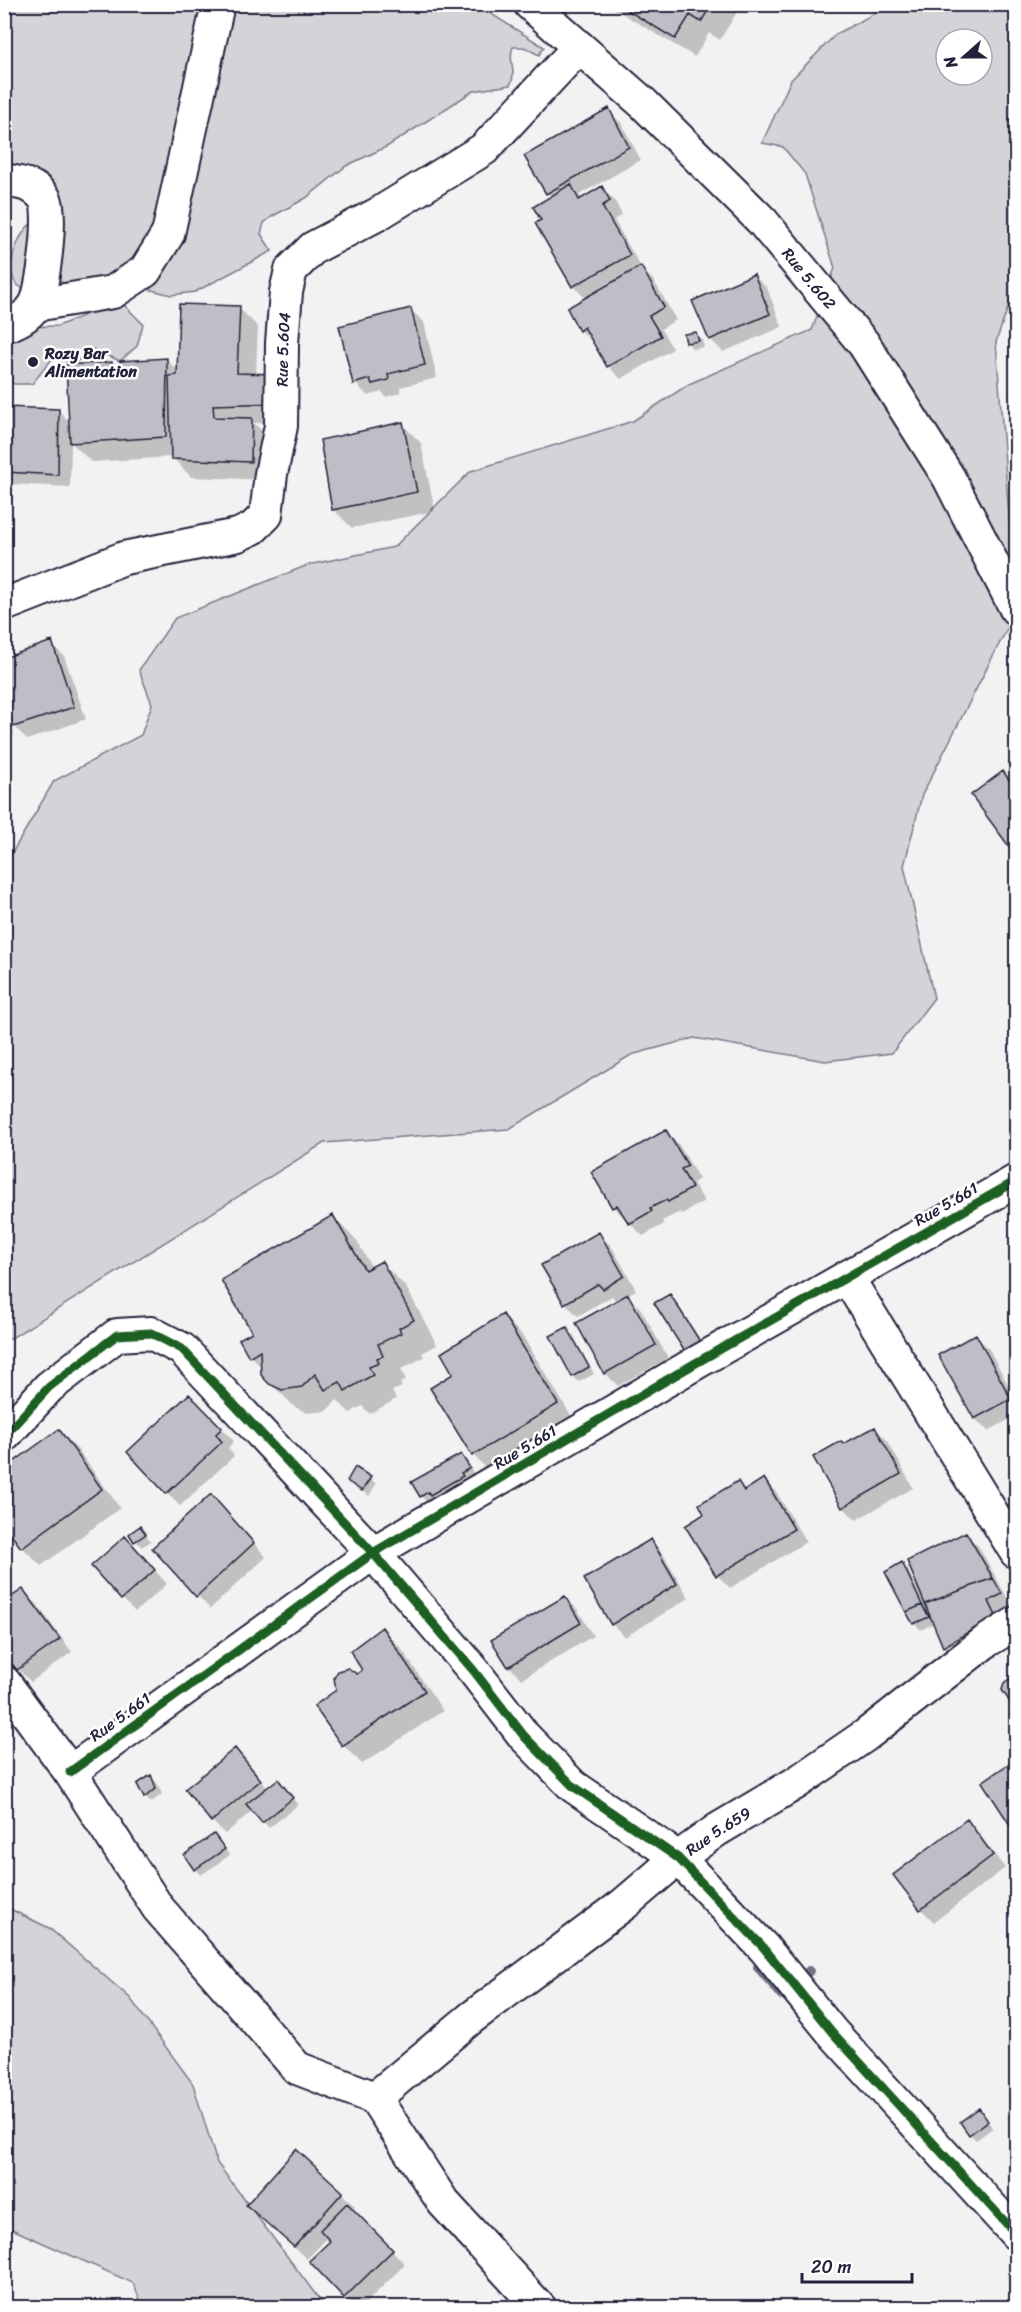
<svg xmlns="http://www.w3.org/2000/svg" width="1021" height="2312" font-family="Sriracha,sans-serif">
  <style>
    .green { fill: #d3d3d8; stroke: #7a7a8a; stroke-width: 1.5; fill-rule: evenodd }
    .shadow { fill: #0003 }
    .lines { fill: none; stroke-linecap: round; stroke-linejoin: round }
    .stream { stroke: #727282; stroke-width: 10 }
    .building { fill: #bebec6; stroke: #22223b; stroke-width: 1.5 }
    .minor-casing { stroke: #22223b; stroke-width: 36 }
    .minor { stroke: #fff; stroke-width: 32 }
    .cycleway-casing { stroke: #fff; stroke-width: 13 }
    .cycleway { stroke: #1b5e20; stroke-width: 9 }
    .poi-dot { fill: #22223b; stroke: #fff; stroke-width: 2 }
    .labels { text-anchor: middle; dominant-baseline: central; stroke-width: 5; stroke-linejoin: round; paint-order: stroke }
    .street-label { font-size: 16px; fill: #22223b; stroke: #fff }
    .poi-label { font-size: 16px; font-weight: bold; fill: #22223b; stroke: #fff; text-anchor: start }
  </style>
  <rect width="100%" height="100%" fill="#f2f2f3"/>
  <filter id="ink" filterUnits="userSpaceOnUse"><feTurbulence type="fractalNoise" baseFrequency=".0167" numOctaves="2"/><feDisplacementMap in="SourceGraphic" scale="12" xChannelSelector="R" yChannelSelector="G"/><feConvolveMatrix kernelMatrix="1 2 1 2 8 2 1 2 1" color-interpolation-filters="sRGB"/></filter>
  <g filter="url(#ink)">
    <path class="green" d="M5 5H477L544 47 539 55 524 47H513C507 60 518 72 510 85L473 91 388 146 346 166 306 198 273 216 264 223 261 234 272 251 195 292 171 295 148 289 131 295 123 304 143 324 137 346 120 361 93 349 75 363 52 359 32 384H14L5 379V341L26 327 58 326 85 315 88 303 60 281 52 266 29 290C0 285 13 246 25 230 29 224 37 219 43 215L5 176Z
      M890 5H1016V284L996 342 1016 611 922 795 904 866 934 998 892 1053 825 1061 694 1038 631 1055 509 1129 324 1143 5 1342V865L54 781 141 735 152 704 139 670 175 618 308 565 394 547 471 471 633 421 689 384 812 330 835 268 805 174 783 147 762 143 791 80 836 34ZM946 39H982V75H946Z
      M4 1906 49 1928 130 1998 193 2084 217 2163 325 2307H143L133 2283 5 2226Z"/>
    <path class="shadow" d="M606 4H737L740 7 720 40 709 33 695 57Z
      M608 110 621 123 641 160 579 195 583 199 602 188 615 201 622 215 614 220 642 269 654 281 676 320 661 329 673 349 621 379 608 366 593 343 580 330 586 299 573 286 537 224 543 221 552 197 547 193Z
      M754 276 767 288 782 327 723 352 710 339Z
      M239 308 258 327 256 375 297 422 254 423 270 439 269 480 191 477 172 457 91 462 71 442 70 487 8 484 4 481V409L58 410 71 423 111 363 122 374 166 359 179 372Z
      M411 310 424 322 437 378 400 387 401 393 386 397 382 392 368 396 355 383Z
      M695 334 702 340 704 347 693 349 687 343Z
      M402 424 421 443 435 511 352 528 333 509Z
      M51 643 64 656 86 719 27 740 11 723 14 735 4 738V660Z
      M1003 773 1016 788V853L973 795Z
      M666 1132 679 1145 699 1179 693 1183 704 1201 682 1214 680 1212 662 1221 664 1224 643 1236 613 1207Z
      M333 1217 357 1241 372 1268 382 1263 406 1287 437 1345 422 1353 424 1357 401 1369 406 1380 400 1383 402 1387 392 1391 396 1399 370 1414 362 1406 350 1413 337 1400 326 1411 307 1413 295 1407 270 1383 263 1368 250 1356 254 1332Z
      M599 1234 612 1247 636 1290 627 1295 641 1309 668 1358 618 1386 605 1373 617 1302 612 1296 578 1316 565 1303 543 1266Z
      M670 1296 676 1302 706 1349 692 1357Z
      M503 1316 522 1335 576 1424 492 1474 473 1455 456 1374Z
      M567 1329 573 1335 594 1374 579 1382 573 1376Z
      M976 1336 989 1349 1016 1400V1416L988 1431 975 1419 940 1355Z
      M189 1396 234 1441 228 1448 234 1456 180 1506 167 1493Z
      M875 1428 888 1441 913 1488 856 1520 843 1507V1445Z
      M59 1431 78 1450 120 1508 41 1566 22 1547 4 1523Z
      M461 1456 475 1475 438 1500 435 1498 427 1502 421 1496Z
      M370 1478 376 1484 369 1496 348 1481Z
      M764 1480 777 1493 806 1542 730 1588 717 1575 706 1514 738 1483 746 1491Z
      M224 1509 266 1557 210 1609 154 1548Z
      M140 1528 151 1541 142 1547 136 1541Z
      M966 1534 979 1547 1013 1608 1001 1614 957 1659 944 1646 934 1623 921 1630 914 1623 887 1573 902 1564 908 1570 915 1585 918 1584Z
      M651 1541 663 1554 689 1598 625 1637 612 1624Z
      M138 1551 167 1584 135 1612 93 1567Z
      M23 1591 36 1603 72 1652 31 1682 18 1669Z
      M565 1597 578 1610 593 1636 522 1679 509 1666Z
      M382 1629 401 1648 443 1711 362 1764 343 1745 364 1670Z
      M235 1750 268 1789 284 1787 298 1805 269 1828 253 1810 225 1834 212 1821Z
      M1016 1761V1831L984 1782Z
      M151 1777 157 1783 162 1794 151 1803 145 1797Z
      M966 1821 979 1834 1005 1868 934 1922 921 1909Z
      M214 1836 230 1855 201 1875 186 1856Z
      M979 2110 993 2128 976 2140 970 2134Z
      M296 2151 355 2206 352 2210 405 2264 361 2308H356L311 2261 332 2241 328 2237 307 2259 261 2218Z"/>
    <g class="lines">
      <path class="stream" d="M758 1967 783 1996 809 1971"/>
    </g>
    <path class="building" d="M617 4H712L701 22 690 15 675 39Z
      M609 108 629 147 546 194 524 156Z
      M571 184 579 200 602 186 610 201 602 206 630 255 572 287 535 223 541 220 533 207Z
      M641 266 664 307 649 316 661 336 607 367 584 327 579 331 567 308Z
      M754 274 770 314 709 340 692 301Z
      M179 304 240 306 237 373 278 374V403L213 405 214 417 252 418 251 462 171 459 169 376 177 375Z
      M411 308 425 365 388 374 389 380 372 384 370 379 353 384 339 326Z
      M696 332 699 341 686 343 684 334Z
      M167 358 166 437 70 443 66 365 112 362 113 371H120V361Z
      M4 407 59 409 58 475 4 472Z
      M403 422 417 492 332 510 320 440Z
      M52 641 74 707 13 727 4 701V658Z
      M1003 771 1016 790V856L971 795Z
      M666 1130 688 1166 681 1169 692 1188 668 1202 666 1200 650 1208 652 1211 629 1224 617 1205 612 1208 591 1172Z
      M333 1215 365 1270 382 1261 414 1320 399 1328 401 1333 378 1344 383 1356 377 1358 379 1363 369 1367 373 1375 345 1391 340 1382 325 1390 315 1374 302 1387 282 1390 269 1384 261 1375 260 1350 249 1357 239 1339 252 1332 221 1280Z
      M599 1232 624 1276 603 1289 598 1284 564 1304 541 1265Z
      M628 1294 656 1345 604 1374 576 1323Z
      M670 1294 701 1343 685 1352 654 1303Z
      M503 1314 558 1404 472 1456 430 1388 453 1374 441 1353Z
      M567 1327 589 1367 572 1377 550 1336Z
      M976 1334 1011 1399 974 1419 938 1355Z
      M189 1394 222 1428 216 1434 222 1442 166 1494 127 1452Z
      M875 1427 901 1474 842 1508 813 1457 841 1441 843 1444Z
      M59 1429 102 1489 21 1548 4 1525V1469Z
      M461 1454 470 1468 461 1473 463 1476 430 1495 428 1492 420 1497 411 1482Z
      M355 1467 371 1477 362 1491 347 1481Z
      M764 1478 794 1529 716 1576 685 1526 704 1514 699 1504 738 1481 744 1491Z
      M211 1494 254 1543 196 1597 152 1548Z
      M140 1526 146 1534 134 1542 129 1534Z
      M966 1532 993 1578 925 1604 907 1561Z
      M125 1536 155 1570 121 1600 91 1566Z
      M651 1539 677 1584 611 1625 584 1579Z
      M902 1562 922 1605 906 1612 885 1572Z
      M993 1578 1002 1594 989 1601 996 1616 943 1647 925 1604Z
      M23 1589 60 1639 17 1670 4 1654V1602Z
      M565 1596 581 1623 508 1667 491 1640Z
      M922 1605 929 1617 913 1624 906 1612Z
      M382 1627 425 1691 342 1746 314 1706 336 1690 334 1678 338 1671 348 1668 357 1674 362 1670 350 1651Z
      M1013 1676 1016 1678V1711L1002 1690 1004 1683Z
      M235 1748 261 1780 211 1822 185 1789Z
      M1016 1759V1834L982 1782Z
      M151 1775 156 1788 144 1798 137 1784Z
      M278 1779 293 1798 262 1823 246 1804Z
      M967 1819 993 1855 920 1910 893 1875Z
      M214 1834 225 1849 194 1870 184 1855Z
      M979 2108 988 2121 969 2135 960 2122Z
      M296 2149 343 2192 294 2247 246 2205Z
      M347 2203 393 2250 344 2298 309 2261 330 2241 320 2230Z"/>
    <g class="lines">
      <defs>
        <g id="minor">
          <path id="s1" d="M530 4 643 103 762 221 864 344 949 478 1016 609"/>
          <path d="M4 180C21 183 35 184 45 199 53 213 43 291 35 305 28 317 16 322 4 326"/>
          <path d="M35 305 113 292 145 271 168 234 218 4"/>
          <path id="s2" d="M4 605 124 558 238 535 253 528 266 515 271 474 281 426 282 343 286 292 291 270 313 248 378 214 484 149 579 47"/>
          <path d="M847 1277 1016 1552"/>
          <path d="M4 1436 49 1387 117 1335 151 1333 182 1349 373 1553 474 1671 524 1736 573 1786 678 1858 764 1948 832 2032 1016 2234"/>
          <path d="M4 1682 70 1772 158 1908 297 2068 375 2098 443 2202 540 2308"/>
          <path d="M70 1772 373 1553 694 1364 1016 1181"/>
          <path id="s3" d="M375 2098 471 2018 624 1904 678 1858 717 1830 796 1783 866 1735 985 1642 1016 1623"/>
        </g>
      </defs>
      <use href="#minor" class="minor-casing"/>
      <use href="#minor" class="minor"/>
      <defs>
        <path id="cycleway" d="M4 1436 49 1387 117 1335 151 1333 182 1349 373 1553 474 1671 524 1736 573 1786 678 1858 764 1948 832 2032 1016 2234
          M70 1772 373 1553 694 1364 1016 1181"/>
      </defs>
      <use href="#cycleway" class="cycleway-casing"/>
      <use href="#cycleway" class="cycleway"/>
    </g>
  </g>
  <circle class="poi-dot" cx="33" cy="362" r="6"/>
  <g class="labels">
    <g class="street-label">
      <text stroke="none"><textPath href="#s1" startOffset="392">Rue 5.602</textPath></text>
      <text stroke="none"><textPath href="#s2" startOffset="447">Rue 5.604</textPath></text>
      <text transform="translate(946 1204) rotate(-30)">Rue 5.661</text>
      <text transform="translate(525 1447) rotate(-31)">Rue 5.661</text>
      <text transform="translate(120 1717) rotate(-36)">Rue 5.661</text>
      <text stroke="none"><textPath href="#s3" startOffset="435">Rue 5.659</textPath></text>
    </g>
    <g class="poi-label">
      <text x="45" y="353">Rozy Bar<tspan x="45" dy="18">Alimentation</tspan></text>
    </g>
  </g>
  <rect width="1021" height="2312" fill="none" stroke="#fff" stroke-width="24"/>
  <rect x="12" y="12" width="997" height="2288" fill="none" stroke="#22223b" stroke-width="2" filter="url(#ink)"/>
  <g transform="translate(964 57) rotate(249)"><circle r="28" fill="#ffffff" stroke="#a7a7b1" stroke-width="1.5"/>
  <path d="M0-4.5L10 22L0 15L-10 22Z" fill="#22223b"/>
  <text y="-9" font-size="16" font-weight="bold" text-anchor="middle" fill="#22223b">N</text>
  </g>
  <path d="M802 2273v9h110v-9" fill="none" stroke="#22223b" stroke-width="3"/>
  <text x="811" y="2273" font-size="18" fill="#22223b" stroke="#ffffff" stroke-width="4.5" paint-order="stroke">20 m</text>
</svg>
